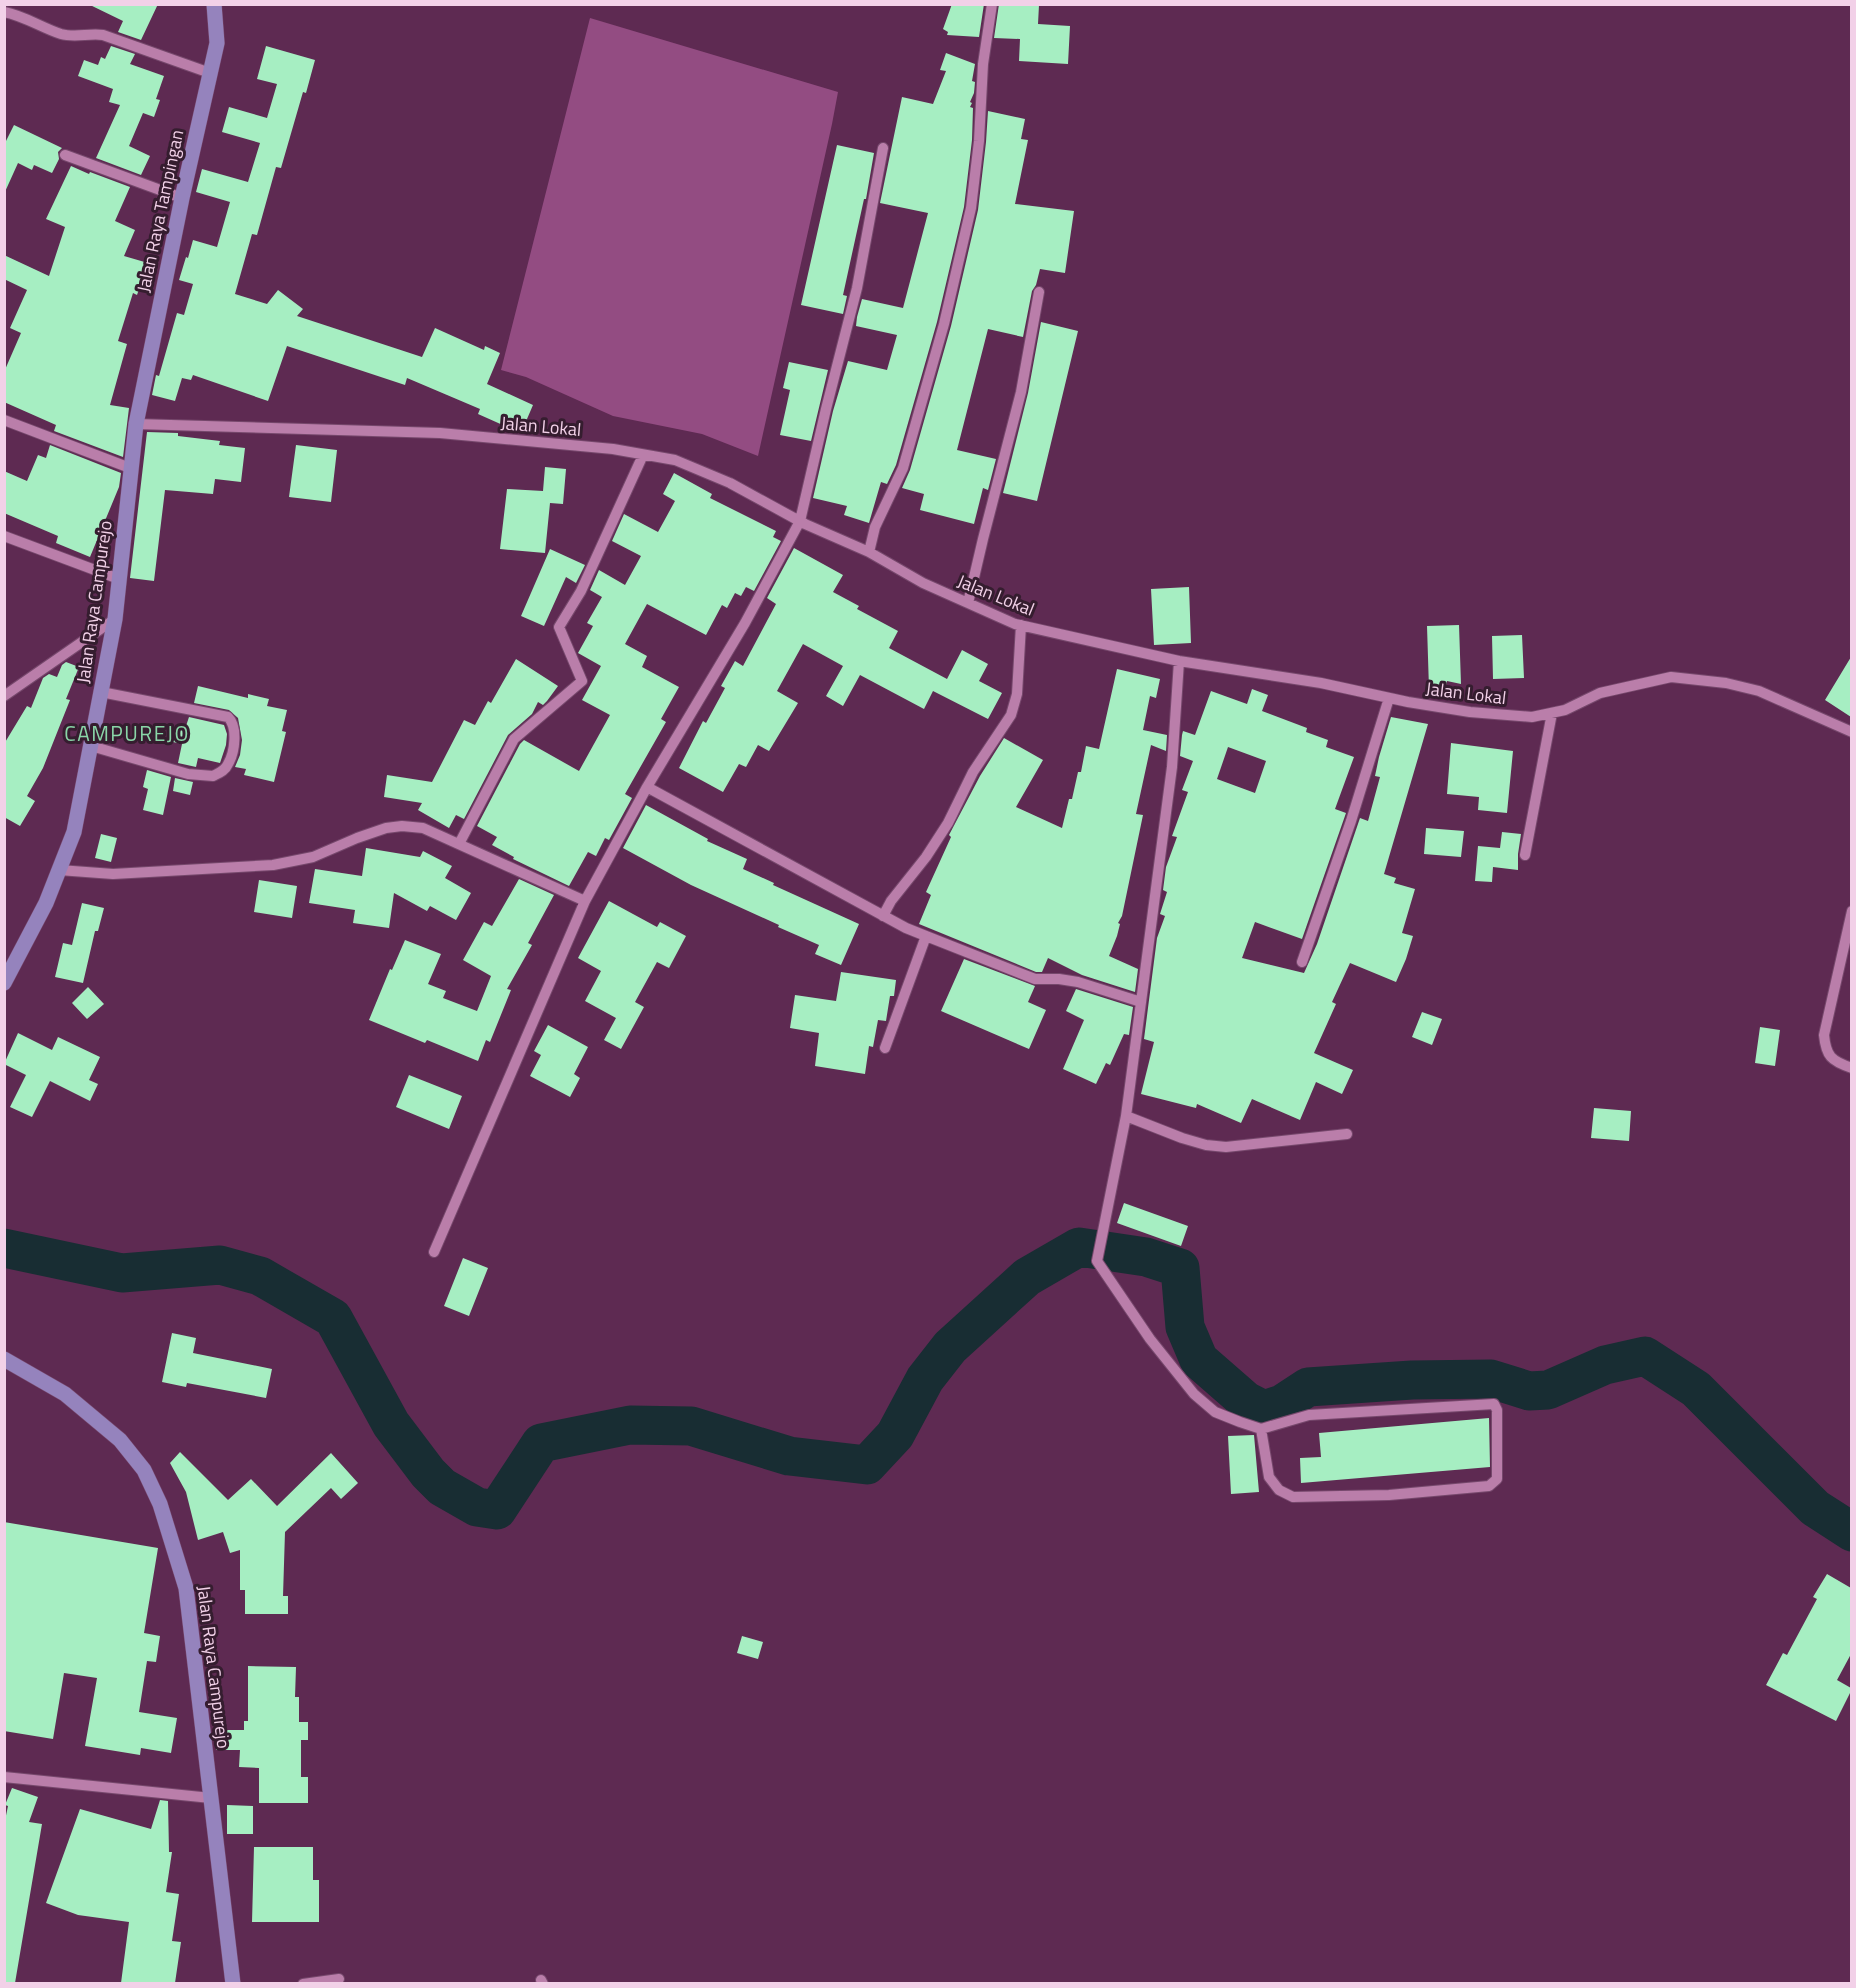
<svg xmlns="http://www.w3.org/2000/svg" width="1856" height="1988" font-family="'Titillium Web',sans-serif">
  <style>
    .green { fill: #934c82 }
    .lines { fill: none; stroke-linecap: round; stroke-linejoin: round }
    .river { stroke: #182d33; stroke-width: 39 }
    .building { fill: #a6eec2; fill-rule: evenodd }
    .minor-casing { stroke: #76486c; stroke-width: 12 }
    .major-casing { stroke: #76486c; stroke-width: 16 }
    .minor { stroke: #ba7eaa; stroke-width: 10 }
    .major { stroke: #9583bd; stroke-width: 15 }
    .labels { text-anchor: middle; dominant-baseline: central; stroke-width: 6; stroke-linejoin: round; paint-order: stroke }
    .street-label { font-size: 18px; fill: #f2d1e8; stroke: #351d2f }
    .quarter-label { font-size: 21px; letter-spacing: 1.5px; fill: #8ad6a8; stroke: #351d2f }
  </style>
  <rect width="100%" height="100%" fill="#5e2a52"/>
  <path class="green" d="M590 18 838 92 832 124 758 456 702 434 613 416 526 377 501 370Z"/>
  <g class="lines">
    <path class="river" d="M4 1248 122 1273 220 1265 260 1276 333 1318 391 1424 428 1473 442 1487 477 1507 497 1510 541 1443 630 1425 691 1426 789 1456 867 1465 895 1435 925 1379 950 1347 1027 1277 1079 1247 1146 1257 1180 1268 1185 1327 1199 1360 1246 1401 1264 1410 1282 1404 1308 1387 1412 1380 1491 1379 1529 1391 1548 1390 1605 1365 1645 1356 1696 1389 1815 1508 1852 1532"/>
  </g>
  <path class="building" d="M88 4H158L141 40 118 32 123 21Z
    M952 4H984L979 37 947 35 948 32 943 29Z
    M999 4 1039 5 1038 24 1070 26 1068 64 1019 61 1020 39 994 38Z
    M111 46 135 54 130 64 164 76 156 99 160 100 154 117 143 113 129 146 150 156 141 175 96 158 120 105 109 102 113 89 78 76 84 60 98 65 101 57 105 59Z
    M266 46 315 60 306 93 303 92 281 168 276 167 257 235 252 234 235 294 267 304 278 290 303 309 297 316 422 357 435 328 484 350 485 346 500 353 487 384 533 405 521 433 478 414 480 409 407 378 405 385 287 346 268 401 193 375 191 380 182 378 175 401 152 395 156 375 159 376 177 313 184 315 193 284 179 280 186 257 188 258 193 240 217 247 230 202 196 192 202 169 248 182 260 143 222 132 229 107 267 118 277 84 257 79Z
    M946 53 975 64 972 81 975 82 974 93 970 102 972 103 970 107 973 108 972 140 964 207 937 322 896 465 887 484 881 482 869 523 844 515 847 506 813 498 833 411 848 361 887 370 897 335 856 326 857 317 862 299 903 308 928 213 880 203 902 97 933 104 946 71 940 70Z
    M988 111 1025 119 1021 139 1028 140 1015 204 1074 211 1065 273 1040 269 1036 285 1032 291 1023 337 988 329 957 450 996 459 988 490 983 488 974 524 920 510 924 494 902 488 910 470 951 326 978 210 986 142Z
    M14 125 62 148 58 152 59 159 52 173 34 165 32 170 18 163 4 194V145Z
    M837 145 874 153 866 199H864L843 295 847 296 843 314 801 305Z
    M71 166 89 174 90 172 130 187 115 221 135 230 124 256 148 263 137 295 133 293 118 341 127 344 110 405 129 408 123 457 54 431 56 425 4 402V372L21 333 10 328 27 290 4 279V255L49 276 65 227 46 219Z
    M1041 322 1078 331 1037 501 1003 493 1028 393Z
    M789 362 828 370 811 441 780 435 790 390 783 388Z
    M147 432 178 433V436L220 441 219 445 245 448 241 482 215 479 213 494 165 490 154 581 130 578Z
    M50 445 121 473 119 487 90 557 56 543 58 536 4 513V471L27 481 38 455 46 458Z
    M296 445 337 450 331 502 289 497Z
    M545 467 566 469 563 504 550 503 545 553 500 549 507 489 543 491Z
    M674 473 712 494 710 498 776 531 773 537 781 541 754 591 746 587 741 596 735 593 727 608 722 605 706 635 647 604 625 644 647 656 642 667 679 687 661 719 666 722 625 794 632 798 609 840 605 838 596 856 588 852 569 886 513 859 514 857 492 845 497 837 477 826 520 744 524 740 579 771 610 715 582 700 601 666 578 653 593 626 587 623 602 597 590 590 599 570 625 585 641 556 612 541 624 514 658 532 675 501 663 494Z
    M794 548 843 575 833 592 859 606 857 609 898 631 889 648 947 679 962 650 988 664 979 681 1002 693 988 719 933 691 924 709 860 675 843 706 826 696 843 666 803 644 777 691 798 703 769 751 758 745 746 767 739 764 723 792 679 768 703 721 706 723 725 688 721 686 735 661 743 666 776 604 767 598Z
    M550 549 585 565 576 583 566 577 544 626 521 616Z
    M1189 587 1191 643 1154 645 1151 589Z
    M1459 625 1461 684 1447 681 1445 689H1429L1427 626Z
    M1522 635 1524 678 1493 679 1492 636Z
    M1851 657V717L1825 700Z
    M516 659 558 686 547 701 543 705 538 702 532 714 508 735 464 819 456 815 449 828 418 810 422 803 384 797 387 775 432 782 464 720 475 725 488 701 491 703Z
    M66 662 79 667 66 699 70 700 43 768 27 796 35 801 20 826 4 817V744L27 706 31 708 43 678 49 674 57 677 62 665Z
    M1117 669 1160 679 1156 698 1150 696 1143 730 1167 735 1166 751 1151 745 1136 814 1143 815 1122 916 1118 923 1120 924 1117 936 1109 956 1138 969 1135 992 1082 975 1048 958 1042 972H1036L919 924 931 895 926 892 951 837 949 835 980 776 1004 738 1043 760 1016 807 1062 828 1069 799H1072L1078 772H1081L1086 746 1099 749Z
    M198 686 248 698V694L269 699 267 706 287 710 282 731 286 732 274 782 244 775 246 769 235 767 240 755 242 740 238 718 229 710 194 703Z
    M1252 689 1268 695 1262 711 1307 728 1306 732 1328 740 1326 747 1354 757 1335 809 1346 813 1302 939 1255 922 1242 958 1304 973 1317 944 1360 818 1368 821 1380 777 1375 776 1379 757 1391 717 1428 724 1384 874 1396 878 1394 883 1415 889 1402 933 1413 936 1406 959 1396 982 1350 963 1332 1002 1336 1004 1314 1053 1353 1070 1342 1094 1316 1082 1300 1120 1252 1099 1241 1123 1197 1104 1196 1108 1141 1094 1154 1042 1144 1039 1157 938 1165 916 1160 914 1167 892 1163 890 1166 867 1177 837 1172 836 1188 792 1182 790 1193 761 1180 756 1182 735 1183 731 1195 735 1211 691 1247 704ZM1228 747 1266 761 1255 793 1217 779Z
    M189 717 224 725 227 734 226 745 220 763 198 758 196 767 178 763 182 744 173 742 177 724 186 726Z
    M1451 743 1513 751 1507 813 1478 810 1479 797 1447 794Z
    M147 770 171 777 163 815 143 810 148 789 143 787Z
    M175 778 193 782 190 795 173 791Z
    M646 805 708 839 707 841 747 859 743 869 774 883 773 885 859 924 841 965 815 954 819 945 778 927 779 925 691 885 623 848Z
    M1426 828 1464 831 1461 857 1424 854Z
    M1502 832 1521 834 1518 854V870L1493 867 1492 882 1475 881 1478 846 1500 848Z
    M101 834 117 838 111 862 95 858Z
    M366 848 420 857 423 851 452 866 445 878 471 893 456 920 430 906 427 911 394 893 389 928 353 923 355 910 309 903 315 869 362 876Z
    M519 879 554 895 528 943 532 945 507 989 511 990 490 1042 486 1040 478 1061 427 1040 425 1043 369 1020 390 969 392 970 405 940 441 954 428 984 446 991 443 998 477 1011 491 976 463 960 484 922 492 926Z
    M259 880 297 886 292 918 254 912Z
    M609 901 657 927 660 922 686 936 669 968 657 962 635 1002 644 1007 621 1049 604 1040 616 1018 585 1001 601 971 578 958Z
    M82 903 104 908 98 931H95L83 983 55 977 63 943 72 945Z
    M964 959 1035 986 1028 1002 1046 1010 1029 1049 941 1011Z
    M841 972 896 980 894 996H890L886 1021 878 1020 873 1047 869 1046 865 1074 815 1066 819 1033 790 1028 795 995 836 1001Z
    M88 987 104 1004 87 1019 72 1003Z
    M1076 989 1133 1007 1129 1035 1124 1034 1110 1065 1106 1063 1096 1084 1063 1069 1084 1020 1066 1011Z
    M1422 1012 1442 1019 1432 1045 1412 1037Z
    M548 1025 588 1047 574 1074 580 1078 570 1097 530 1076 541 1055 534 1051Z
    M1760 1027 1780 1030 1775 1066 1755 1063Z
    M18 1033 52 1050 58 1037 100 1057 89 1080 98 1084 90 1101 50 1081 32 1117 10 1107 26 1075 4 1064Z
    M409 1075 462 1096 449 1129 396 1107Z
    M1594 1108 1631 1111 1629 1141 1591 1138Z
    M1124 1203 1188 1226 1181 1246 1117 1223Z
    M463 1258 488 1268 469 1316 444 1306Z
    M172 1333 196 1338 193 1353 272 1369 266 1398 187 1383 186 1387 162 1382Z
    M1489 1418 1490 1467 1301 1483 1300 1458 1321 1457 1319 1433Z
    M1254 1435 1259 1492 1231 1494 1228 1436Z
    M180 1452 228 1500 251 1479 277 1506 331 1453 358 1483 341 1499 331 1488 285 1532 283 1596H288V1614H245V1590H240V1550L230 1553 223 1532 198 1540 186 1492 170 1463Z
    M4 1522 158 1548 144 1633 160 1636 156 1662 147 1661 139 1712 177 1718 171 1753 141 1748 140 1755 85 1746 97 1678 64 1673 53 1739 4 1731Z
    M1827 1574 1851 1588V1654L1837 1680 1851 1688V1691L1836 1721 1766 1685 1783 1653 1787 1655 1817 1599 1813 1597Z
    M742 1636 763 1642 758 1659 737 1653Z
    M248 1666 296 1667 295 1697H299V1722H308V1740H301V1777H308V1803H259V1768L239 1767 240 1750H216V1730H244V1721H248Z
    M12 1788 38 1797 29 1822 42 1824 15 1983H4V1825L8 1806 5 1805Z
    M160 1800 168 1801 169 1852H172L166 1892 179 1894 172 1941 181 1942 175 1983H121L129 1922 78 1915 46 1903 80 1809 151 1829Z
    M227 1805 253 1806V1834H227Z
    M254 1847H313V1880H319V1922H252Z"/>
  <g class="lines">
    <defs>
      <path id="minor" d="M4 12C25 16 42 28 61 34 75 38 89 33 103 35L210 73
        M65 155 182 198
        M4 420 130 468
        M136 424 440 433 613 449 675 460 730 483 805 524 869 552 923 583 1015 624 1179 661 1321 683 1408 702 1470 712 1532 717 1565 710 1600 693 1671 677 1726 683 1759 691 1852 732
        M4 536 119 579
        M869 552 875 527 903 468 944 324 971 208 979 141 983 64 992 4
        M968 603 983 539 1021 392 1039 292
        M1179 661 1172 767 1126 1116 1182 1138 1206 1145 1226 1147 1347 1134
        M4 696 115 619
        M91 746 188 774 213 776C219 773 225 771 228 764 235 752 238 727 228 717L101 692
        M647 787 906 928 926 936 885 1048
        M459 844 514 739 582 681 559 627 581 591 643 455
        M1525 855 1552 713
        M59 870 113 874 273 865 313 857 357 838 386 828 402 826 423 828 585 901
        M1852 911 1824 1035C1826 1056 1831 1061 1852 1068
        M883 916 891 901 926 857 948 823 973 772 1011 715 1017 694 1021 625
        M926 936 1035 979H1059L1078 982 1141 1002
        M1302 962 1351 821 1389 698
        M1126 1116 1097 1261 1150 1339 1194 1394 1215 1412 1240 1422 1261 1429 1309 1415 1494 1404 1497 1410V1479L1489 1486 1389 1495 1293 1497 1279 1490 1269 1477 1261 1429
        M434 1252 585 901 647 787 745 623 800 521 826 409 857 288 883 148
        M4 1777 211 1798
        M541 1980 543 1984
        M303 1984 339 1979"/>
      <path id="major" d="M4 983 46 903 74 832 115 619 136 424 182 198 217 43 214 4
        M4 1359 65 1394 120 1440 144 1470 160 1504 186 1588 233 1984"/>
    </defs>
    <use href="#minor" class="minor-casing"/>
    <use href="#major" class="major-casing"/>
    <use href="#minor" class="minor"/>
    <use href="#major" class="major"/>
  </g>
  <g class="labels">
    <g class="street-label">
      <text transform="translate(160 211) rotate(-78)">Jalan Raya Tampingan</text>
      <text transform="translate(541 426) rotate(5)">Jalan Lokal</text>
      <text transform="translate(996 595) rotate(22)">Jalan Lokal</text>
      <text transform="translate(94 602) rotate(-82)">Jalan Raya Campurejo</text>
      <text transform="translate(1466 693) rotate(7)">Jalan Lokal</text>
      <text transform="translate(214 1667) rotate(83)">Jalan Raya Campurejo</text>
    </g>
    <g class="quarter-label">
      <text x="127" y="733">CAMPUREJO</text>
    </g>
  </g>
  <rect width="1856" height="1988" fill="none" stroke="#f2d1e8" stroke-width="12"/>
</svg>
